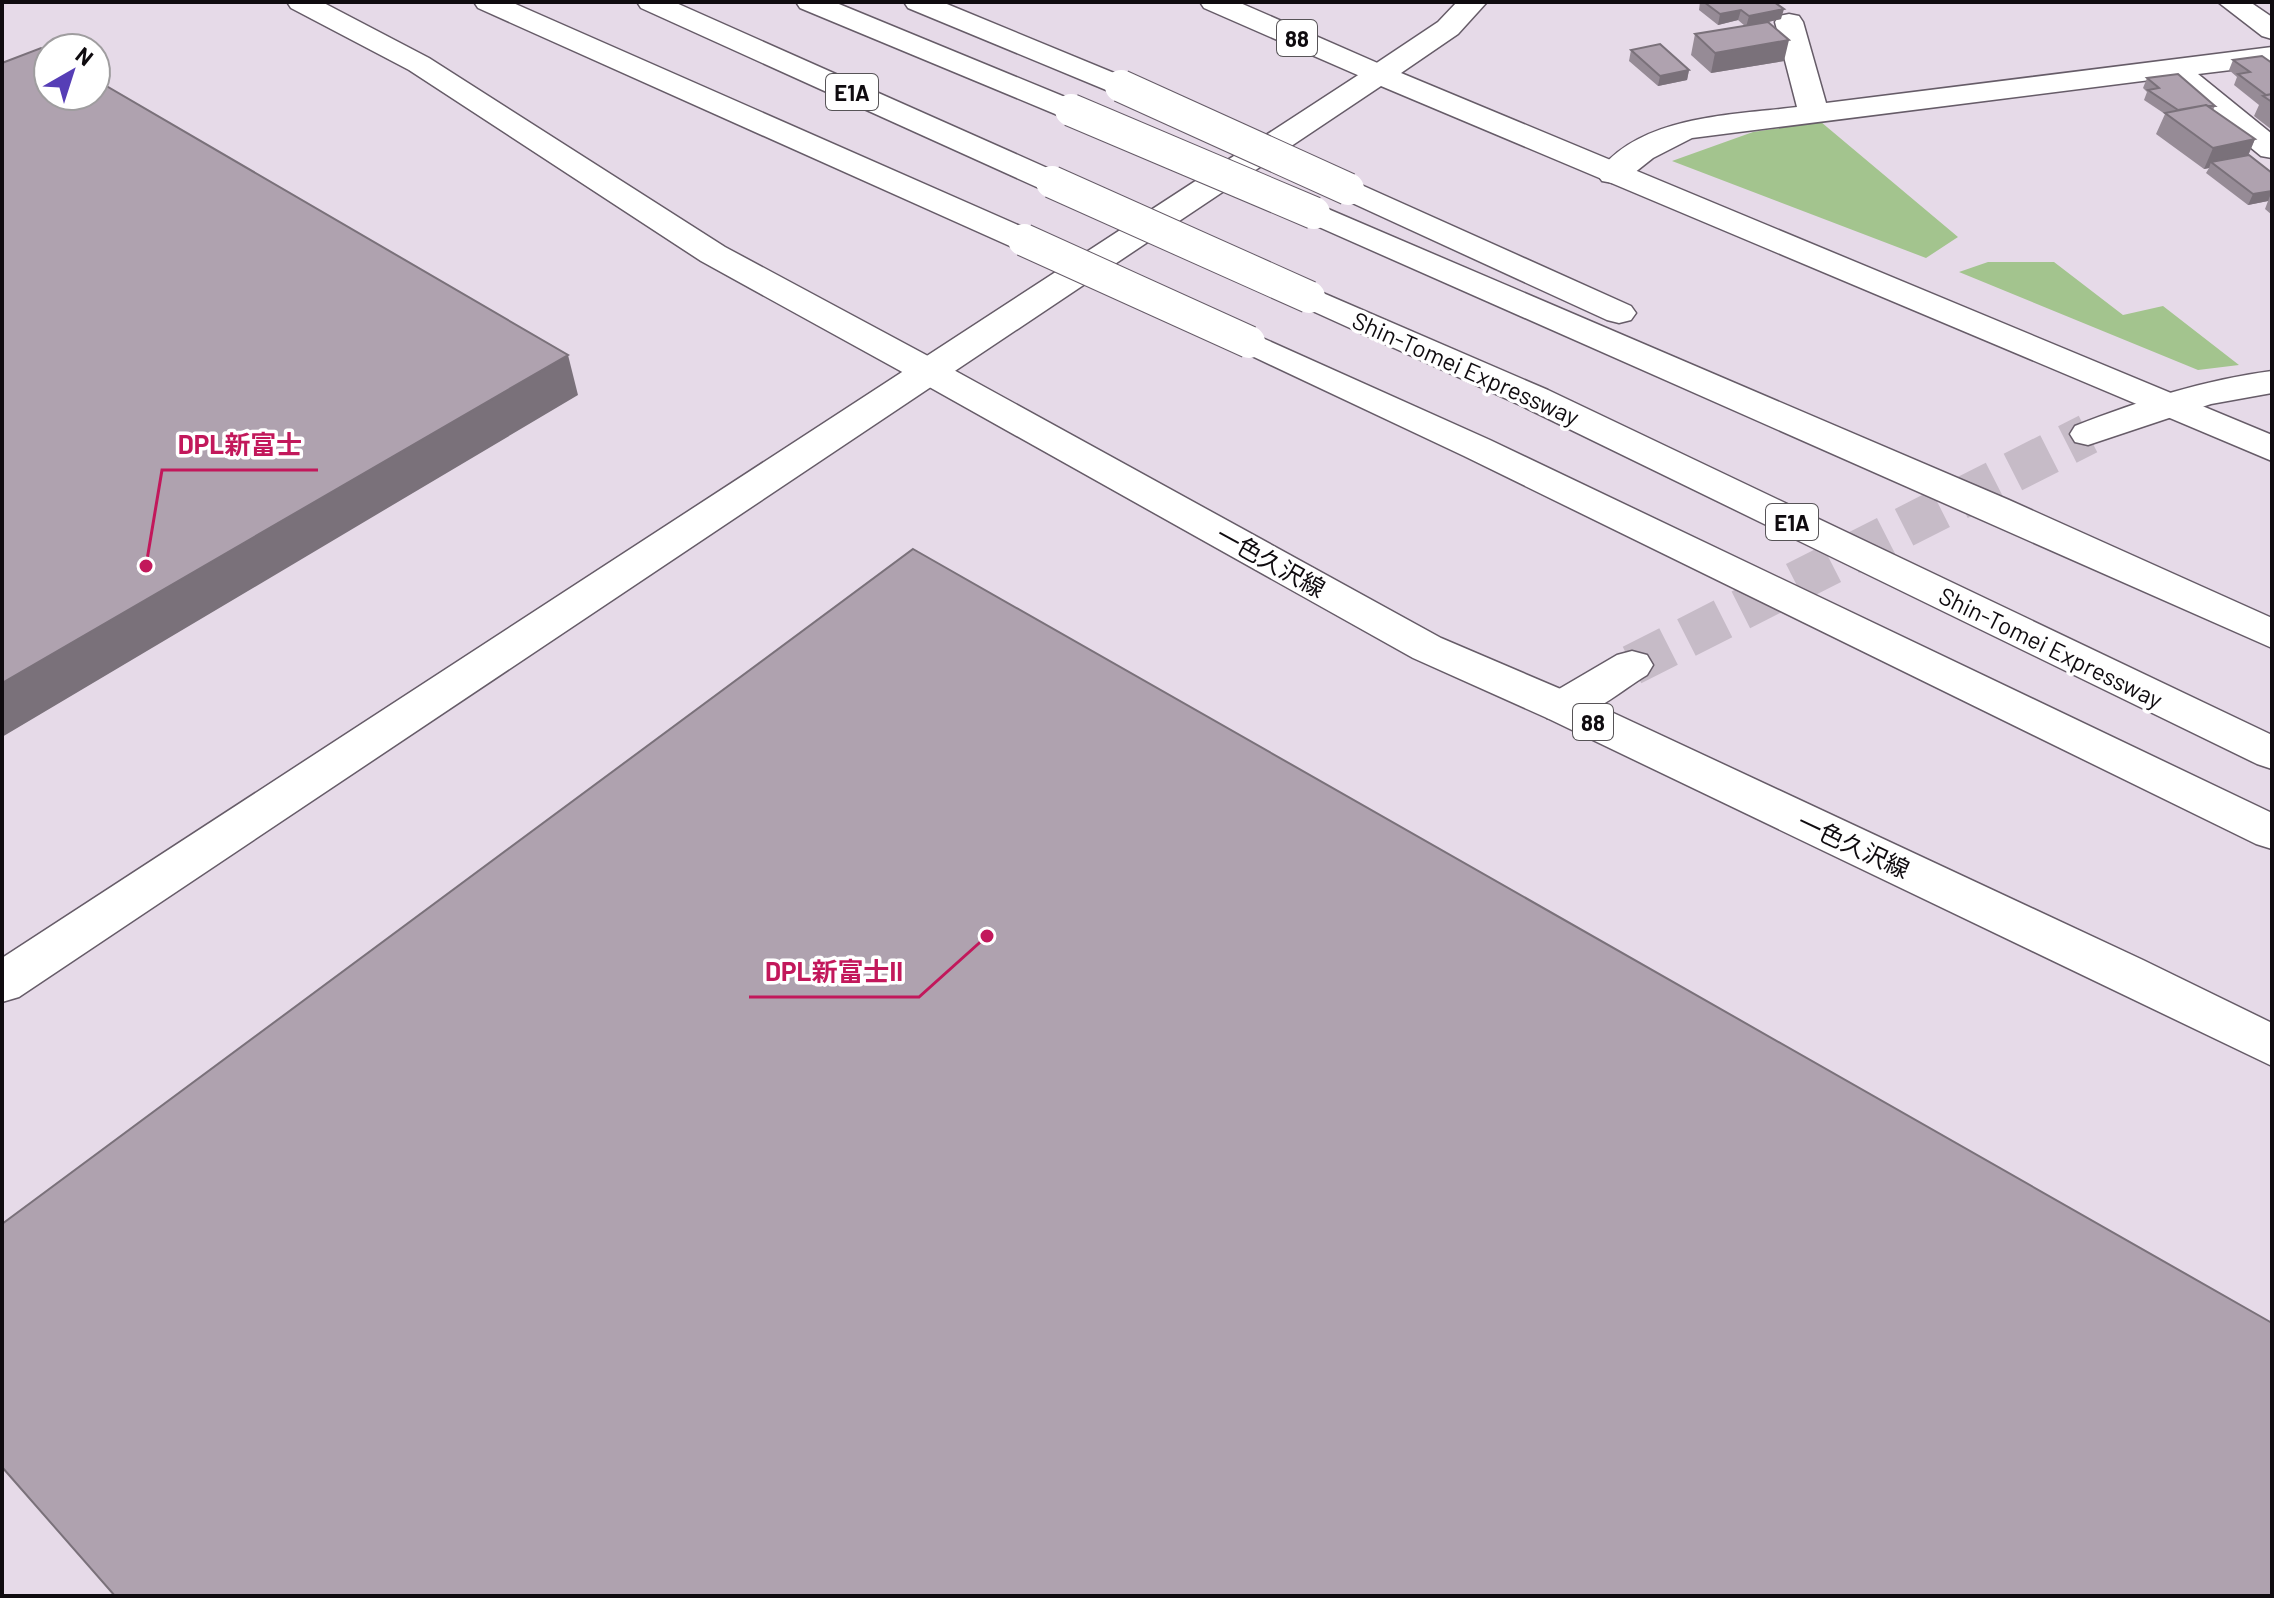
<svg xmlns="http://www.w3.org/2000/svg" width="2274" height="1598" font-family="Barlow,'Noto Sans JP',sans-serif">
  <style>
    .green { fill: #a3c48e }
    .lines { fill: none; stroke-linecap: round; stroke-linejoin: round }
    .street-tunnel { stroke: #c6bbc7; stroke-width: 41; stroke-dasharray: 41 20; stroke-linecap: butt }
    .street-casing { stroke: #665c68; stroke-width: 3 }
    .secondary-casing { stroke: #665c68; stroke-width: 3 }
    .primary-casing { stroke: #665c68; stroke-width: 3 }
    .highway-casing { stroke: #665c68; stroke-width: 3 }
    .street { fill: #fff; fill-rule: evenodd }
    .secondary { fill: #fff; fill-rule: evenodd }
    .primary { fill: #fff; fill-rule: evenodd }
    .highway { fill: #fff; fill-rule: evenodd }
    .highway-bridge-casing { stroke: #665c68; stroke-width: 34; stroke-linecap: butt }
    .highway-bridge { stroke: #fff; stroke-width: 32 }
    .wall { fill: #968b96 }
    .shaded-wall { fill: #7a717a }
    .building { fill: #afa2af; stroke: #7a717a; stroke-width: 2 }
    .labels { text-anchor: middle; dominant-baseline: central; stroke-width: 7; stroke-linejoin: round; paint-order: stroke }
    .shield { fill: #fff; stroke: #575457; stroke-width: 2 }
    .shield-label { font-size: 22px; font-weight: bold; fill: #0f0b0f }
    .street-label { font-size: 24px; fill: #0f0b0f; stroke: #fff }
    .leader { fill: none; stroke: #c2185b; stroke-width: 3 }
    .callout-dot { fill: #c2185b; stroke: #fff; stroke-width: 3 }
    .callout-label { font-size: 26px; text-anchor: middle; font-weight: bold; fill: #c2185b; stroke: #fff; stroke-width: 7; stroke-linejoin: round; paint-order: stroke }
  </style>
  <rect width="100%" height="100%" fill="#e6dae8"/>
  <path class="green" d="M1821 122 1958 237 1926 258 1672 161 1753 132Z
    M1988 262H2054L2123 315 2163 306 2239 365 2198 370 1959 272Z"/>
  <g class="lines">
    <path class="street-tunnel" d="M1632 665 2088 434"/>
    <defs>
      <path id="street" d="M287 2H322L429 58 725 247 941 363 946 371 941 379 928 382 915 379 701 261 409 70 291 8Z
        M2218 2H2250L2272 17V39L2262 36Z
        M1789 14 1799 16 1803 22 1826 103 2272 47V65L2198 74 2272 134V158L2261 156 2166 78 1692 138 1653 158 1624 181 1613 183 1602 181 1597 174C1638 115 1734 115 1797 107L1775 22 1779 16Z
        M2272 371V393L2211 404 2088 445 2075 442 2070 434 2075 426C2139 401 2203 380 2272 371Z
        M1632 651 1647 655 1653 665 1647 675C1618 692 1581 728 1547 718L1541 707 1547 696 1617 655Z"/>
      <path id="secondary" d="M1457 2H1487L1458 34 1401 73 2272 435V461L1381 86 19 997 2 1002V958L1369 68 1438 22Z"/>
      <path id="primary" d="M1200 2H1238L1389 68 1394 74 1389 80 1379 83 1369 80 1204 8Z
        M928 360 941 363 1441 638 1577 696 2143 960 2272 1023V1066L1547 718 1413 658 915 379 910 371 915 363Z"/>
      <path id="highway" d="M474 2H511L1036 233 1040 240 1036 247 1024 250 1012 247 478 8Z
        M637 2H674L1063 175 1068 182 1063 189 1052 191 1041 189 641 8Z
        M796 2H834L1082 104 1086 110 1082 116 1071 119 1060 116 800 8Z
        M904 2H942L1131 80 1136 86 1131 92 1121 95 1111 92 908 8Z
        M1348 179 1631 306 1636 313 1631 320 1619 323 1607 320 1337 196 1332 189 1337 182Z
        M1314 203 2009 500 2272 618V648L1303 220 1298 213 1303 206Z
        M1309 287 1548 390 2272 735V769L2257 764 1522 406 1297 304 1292 297 1297 290Z
        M1249 332 1490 440 2272 813V849L2256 844 1464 456 1237 349 1232 342 1237 335Z"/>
    </defs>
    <use href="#street" class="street-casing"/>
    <use href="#secondary" class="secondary-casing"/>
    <use href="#primary" class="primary-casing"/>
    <use href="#highway" class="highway-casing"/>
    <use href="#street" class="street"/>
    <use href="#secondary" class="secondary"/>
    <use href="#primary" class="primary"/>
    <use href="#highway" class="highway"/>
    <defs>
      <path id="highway-bridge" d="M1121 86 1348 189
        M1071 110 1314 213
        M1052 182 1309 297
        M1024 240 1249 342"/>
    </defs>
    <use href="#highway-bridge" class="highway-bridge-casing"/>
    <use href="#highway-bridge" class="highway-bridge"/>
  </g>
  <path class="wall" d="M1700 2H1774L1781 19 1768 22 1784 61 1711 73 1691 55 1695 34 1745 26 1738 20 1718 25 1699 10Z
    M1631 50 1689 70 1687 80 1658 86 1629 61Z
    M2233 60 2272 63V130L2254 116 2259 105 2234 85 2237 77 2229 70Z
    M2147 78 2215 106 2213 110 2255 139 2248 156 2272 173V215L2265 209 2268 201 2248 205 2206 173 2209 168 2204 169 2156 134 2165 114 2144 100 2147 92 2143 88Z"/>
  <path class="shaded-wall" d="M1784 9 1781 19 1746 27 1749 16Z
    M1741 10 1738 20 1718 25 1720 14Z
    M1789 40 1784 61 1711 73 1715 53Z
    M1689 70 1687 80 1658 86 1660 76Z
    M2255 139 2246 160 2211 162 2209 168 2204 169 2213 148Z
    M2272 191 2268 201 2248 205 2253 194Z
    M568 355 578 395 2 737V683Z"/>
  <path class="building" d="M1704 2H1774L1784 9 1749 16 1741 10 1720 14Z
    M1768 22 1789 40 1715 53 1695 34Z
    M1660 44 1689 70 1660 76 1631 50Z
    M41 48 48 52V96H96V80L568 355 2 683V63Z
    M2262 56 2272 63V94L2266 95 2238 74 2250 72 2233 60Z
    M2178 74 2215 106H2208L2206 105 2178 110 2148 90 2159 88 2147 78Z
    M2272 94V102L2263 96Z
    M2206 105 2255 139 2213 148 2165 113Z
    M2249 155 2272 173V191L2253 194 2211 162Z
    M913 549 2272 1323V1596H115L2 1467V1224Z"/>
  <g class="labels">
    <g class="shield">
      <rect x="1277" y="20" width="40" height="36" rx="6"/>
      <rect x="826" y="74" width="52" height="36" rx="6"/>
      <rect x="1766" y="504" width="52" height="36" rx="6"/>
      <rect x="1573" y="704" width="40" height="36" rx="6"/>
    </g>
    <g class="shield-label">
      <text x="1297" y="38">88</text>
      <text x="852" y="92">E1A</text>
      <text x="1792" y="522">E1A</text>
      <text x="1593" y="722">88</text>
    </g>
    <g class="street-label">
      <text transform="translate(1466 368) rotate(24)">Shin-Tomei Expressway</text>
      <text transform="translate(1271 561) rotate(29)">一色久沢線</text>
      <text transform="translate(2051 647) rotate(26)">Shin-Tomei Expressway</text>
      <text transform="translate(1854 845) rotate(25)">一色久沢線</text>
    </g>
  </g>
  <path class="leader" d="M146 566L162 470H318M987 936L919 997H749"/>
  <g class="callout-dot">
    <circle cx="146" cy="566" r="8"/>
    <circle cx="987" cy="936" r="8"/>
  </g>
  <g class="callout-label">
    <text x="240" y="454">DPL新富士</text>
    <text x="834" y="981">DPL新富士II</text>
  </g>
  <rect width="2274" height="1598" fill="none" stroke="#0f0b0f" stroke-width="8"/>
  <g transform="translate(72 72) rotate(39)"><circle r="38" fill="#ffffff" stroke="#9f9d9f" stroke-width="2"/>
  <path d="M0-6L14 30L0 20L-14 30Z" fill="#563eb6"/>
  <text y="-12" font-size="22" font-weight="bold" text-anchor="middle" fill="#0f0b0f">N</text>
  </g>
</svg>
